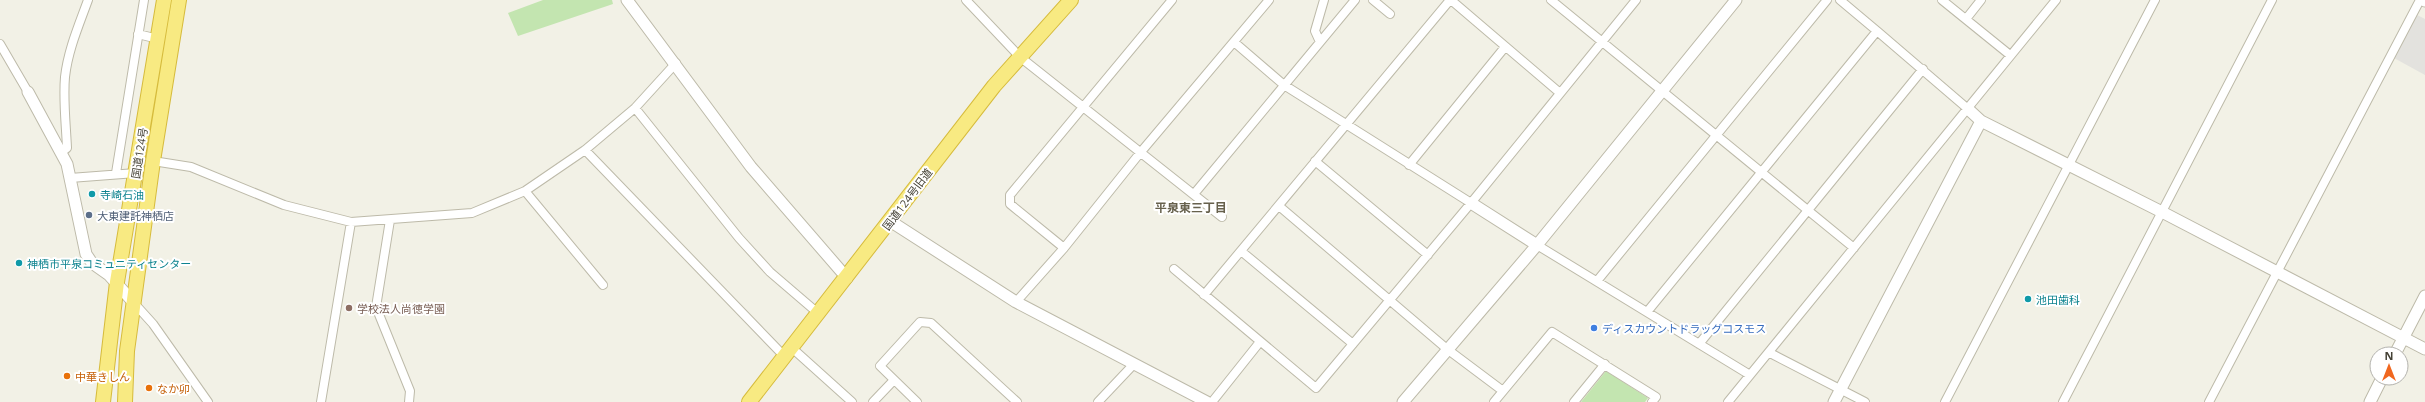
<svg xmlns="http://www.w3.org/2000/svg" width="2425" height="402" font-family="'Open Sans','Noto Sans JP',sans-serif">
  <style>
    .green { fill: #c3e5b0 }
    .parking { fill: #e3e2de }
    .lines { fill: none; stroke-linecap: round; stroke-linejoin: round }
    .minor-casing { stroke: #bdbaa9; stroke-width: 10 }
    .tertiary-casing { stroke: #bdbaa9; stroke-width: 13 }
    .trunk-casing { stroke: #d6bb3c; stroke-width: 16 }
    .minor { stroke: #fff; stroke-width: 8 }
    .tertiary { stroke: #fff; stroke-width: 11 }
    .trunk { stroke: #f8ea82; stroke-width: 14 }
    .culture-dot { fill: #0f9aa8; stroke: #fff; stroke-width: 1.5 }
    .service-dot { fill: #5c6f8a; stroke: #fff; stroke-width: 1.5 }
    .education-dot { fill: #8d6e63; stroke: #fff; stroke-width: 1.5 }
    .shop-dot { fill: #3f7fe0; stroke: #fff; stroke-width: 1.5 }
    .food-dot { fill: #e8710a; stroke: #fff; stroke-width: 1.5 }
    .labels { text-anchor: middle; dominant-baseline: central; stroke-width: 4; stroke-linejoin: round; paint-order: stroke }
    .street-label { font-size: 11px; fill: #444135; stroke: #fff }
    .culture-label { font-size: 11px; fill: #0d838f; stroke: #fff; text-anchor: start }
    .service-label { font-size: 11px; fill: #4e5e75; stroke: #fff; text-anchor: start }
    .education-label { font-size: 11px; fill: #785e54; stroke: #fff; text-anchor: start }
    .shop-label { font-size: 11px; fill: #366cbe; stroke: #fff; text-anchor: start }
    .food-label { font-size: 11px; fill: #c56008; stroke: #fff; text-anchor: start }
    .neighbourhood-label { font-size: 12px; font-weight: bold; fill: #67614d; stroke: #fff }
  </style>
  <rect width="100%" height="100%" fill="#f2f1e6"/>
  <path class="green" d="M543 0H612L613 4 518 36 508 13Z
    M1606 371 1648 398 1645 402H1581Z"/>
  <path class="parking" d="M2417 15 2425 19V75L2394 58Z"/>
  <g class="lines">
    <defs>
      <path id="minor" d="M966 0 1020 57 1222 217
        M1373 0 1390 14
        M1451 0 1560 93
        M1551 0 1854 248
        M1840 0 1877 31
        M1942 0 2010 55
        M1966 19 1981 0
        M138 34 158 39
        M1234 42 1284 85 1471 203
        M1320 42 1315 31 1324 0
        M0 44 28 92
        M635 108 739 238 770 272 819 314
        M585 150 785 357
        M62 152 67 148C66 125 63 100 65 77 68 50 79 25 88 0
        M153 161 191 167 284 205 351 222 472 213 525 191 585 150 635 108 676 63
        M1315 161 1428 255
        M1409 165 1505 47
        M116 173 144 0
        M70 178 136 173
        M525 191 603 285
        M1194 194 1355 0
        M1279 206 1447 349 1503 391
        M390 220 376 307 410 391 409 402
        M1537 245 1750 375
        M1064 248 1010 204V195L1172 0
        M1241 251 1353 344
        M1174 269 1316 388 1471 203 1636 0
        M1597 281 1827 0
        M1204 295 1450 0
        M1016 302 1064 248 1140 153 1269 0
        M134 303 153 324 208 402
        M1647 312 1877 31 1968 109
        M1699 344 1923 69
        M792 348 852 402
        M1770 353 1865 402
        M321 402 351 222
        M873 402 894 380
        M917 402 880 366 920 322 931 323 1017 402
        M1098 402 1133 365
        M1212 402 1259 343
        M1494 402 1552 332 1656 397 1652 402
        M1574 402 1605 364
        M1728 402 2056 0
        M1945 402 2155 0
        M2063 402 2272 0
        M2209 402 2420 0"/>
      <path id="tertiary" d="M627 0 751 167 847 278
        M2423 0 2425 1
        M28 92 67 164 86 254 92 263 109 275 134 303
        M1968 109 1981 121 2162 212 2425 349
        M1471 203 1537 245
        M890 221 1016 302 1207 402
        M2395 354 2425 296
        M1403 402 1537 245 1736 0
        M1834 402 1981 121
        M2370 402 2382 378"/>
      <path id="trunk" d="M103 402 117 282 164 0
        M125 402 127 351 153 161 179 0
        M749 402 994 86 1071 0"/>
    </defs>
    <use href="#minor" class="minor-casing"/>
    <use href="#tertiary" class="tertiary-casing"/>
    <use href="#trunk" class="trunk-casing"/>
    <use href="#minor" class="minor"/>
    <use href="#tertiary" class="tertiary"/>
    <use href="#trunk" class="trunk"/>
  </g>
  <g class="culture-dot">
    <circle cx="92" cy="194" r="4"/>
    <circle cx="19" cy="263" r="4"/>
    <circle cx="2028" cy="299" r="4"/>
  </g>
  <circle class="service-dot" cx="89" cy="215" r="4"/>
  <circle class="education-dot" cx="349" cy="308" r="4"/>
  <circle class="shop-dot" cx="1594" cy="328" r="4"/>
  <g class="food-dot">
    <circle cx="67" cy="376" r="4"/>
    <circle cx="149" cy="388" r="4"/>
  </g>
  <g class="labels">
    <g class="street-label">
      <text transform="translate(139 153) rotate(-81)">国道124号</text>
      <text transform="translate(907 199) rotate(-53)">国道124号旧道</text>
    </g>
    <g class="culture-label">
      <text x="100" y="194">寺崎石油</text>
      <text x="27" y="263">神栖市平泉コミュニティセンター</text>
      <text x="2036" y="299">池田歯科</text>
    </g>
    <g class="service-label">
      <text x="97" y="215">大東建託神栖店</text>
    </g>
    <g class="education-label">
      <text x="357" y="308">学校法人尚徳学園</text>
    </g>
    <g class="shop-label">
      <text x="1602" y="328">ディスカウントドラッグコスモス</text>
    </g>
    <g class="food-label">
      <text x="75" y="376">中華きしん</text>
      <text x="157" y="388">なか卯</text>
    </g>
    <g class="neighbourhood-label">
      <text x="1191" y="207">平泉東三丁目</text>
    </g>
  </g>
  <g transform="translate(2389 366)"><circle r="19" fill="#ffffff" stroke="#b4b3ae"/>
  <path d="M0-3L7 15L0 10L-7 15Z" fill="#f0671f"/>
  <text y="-6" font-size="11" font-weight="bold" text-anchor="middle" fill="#444135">N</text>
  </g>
</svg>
